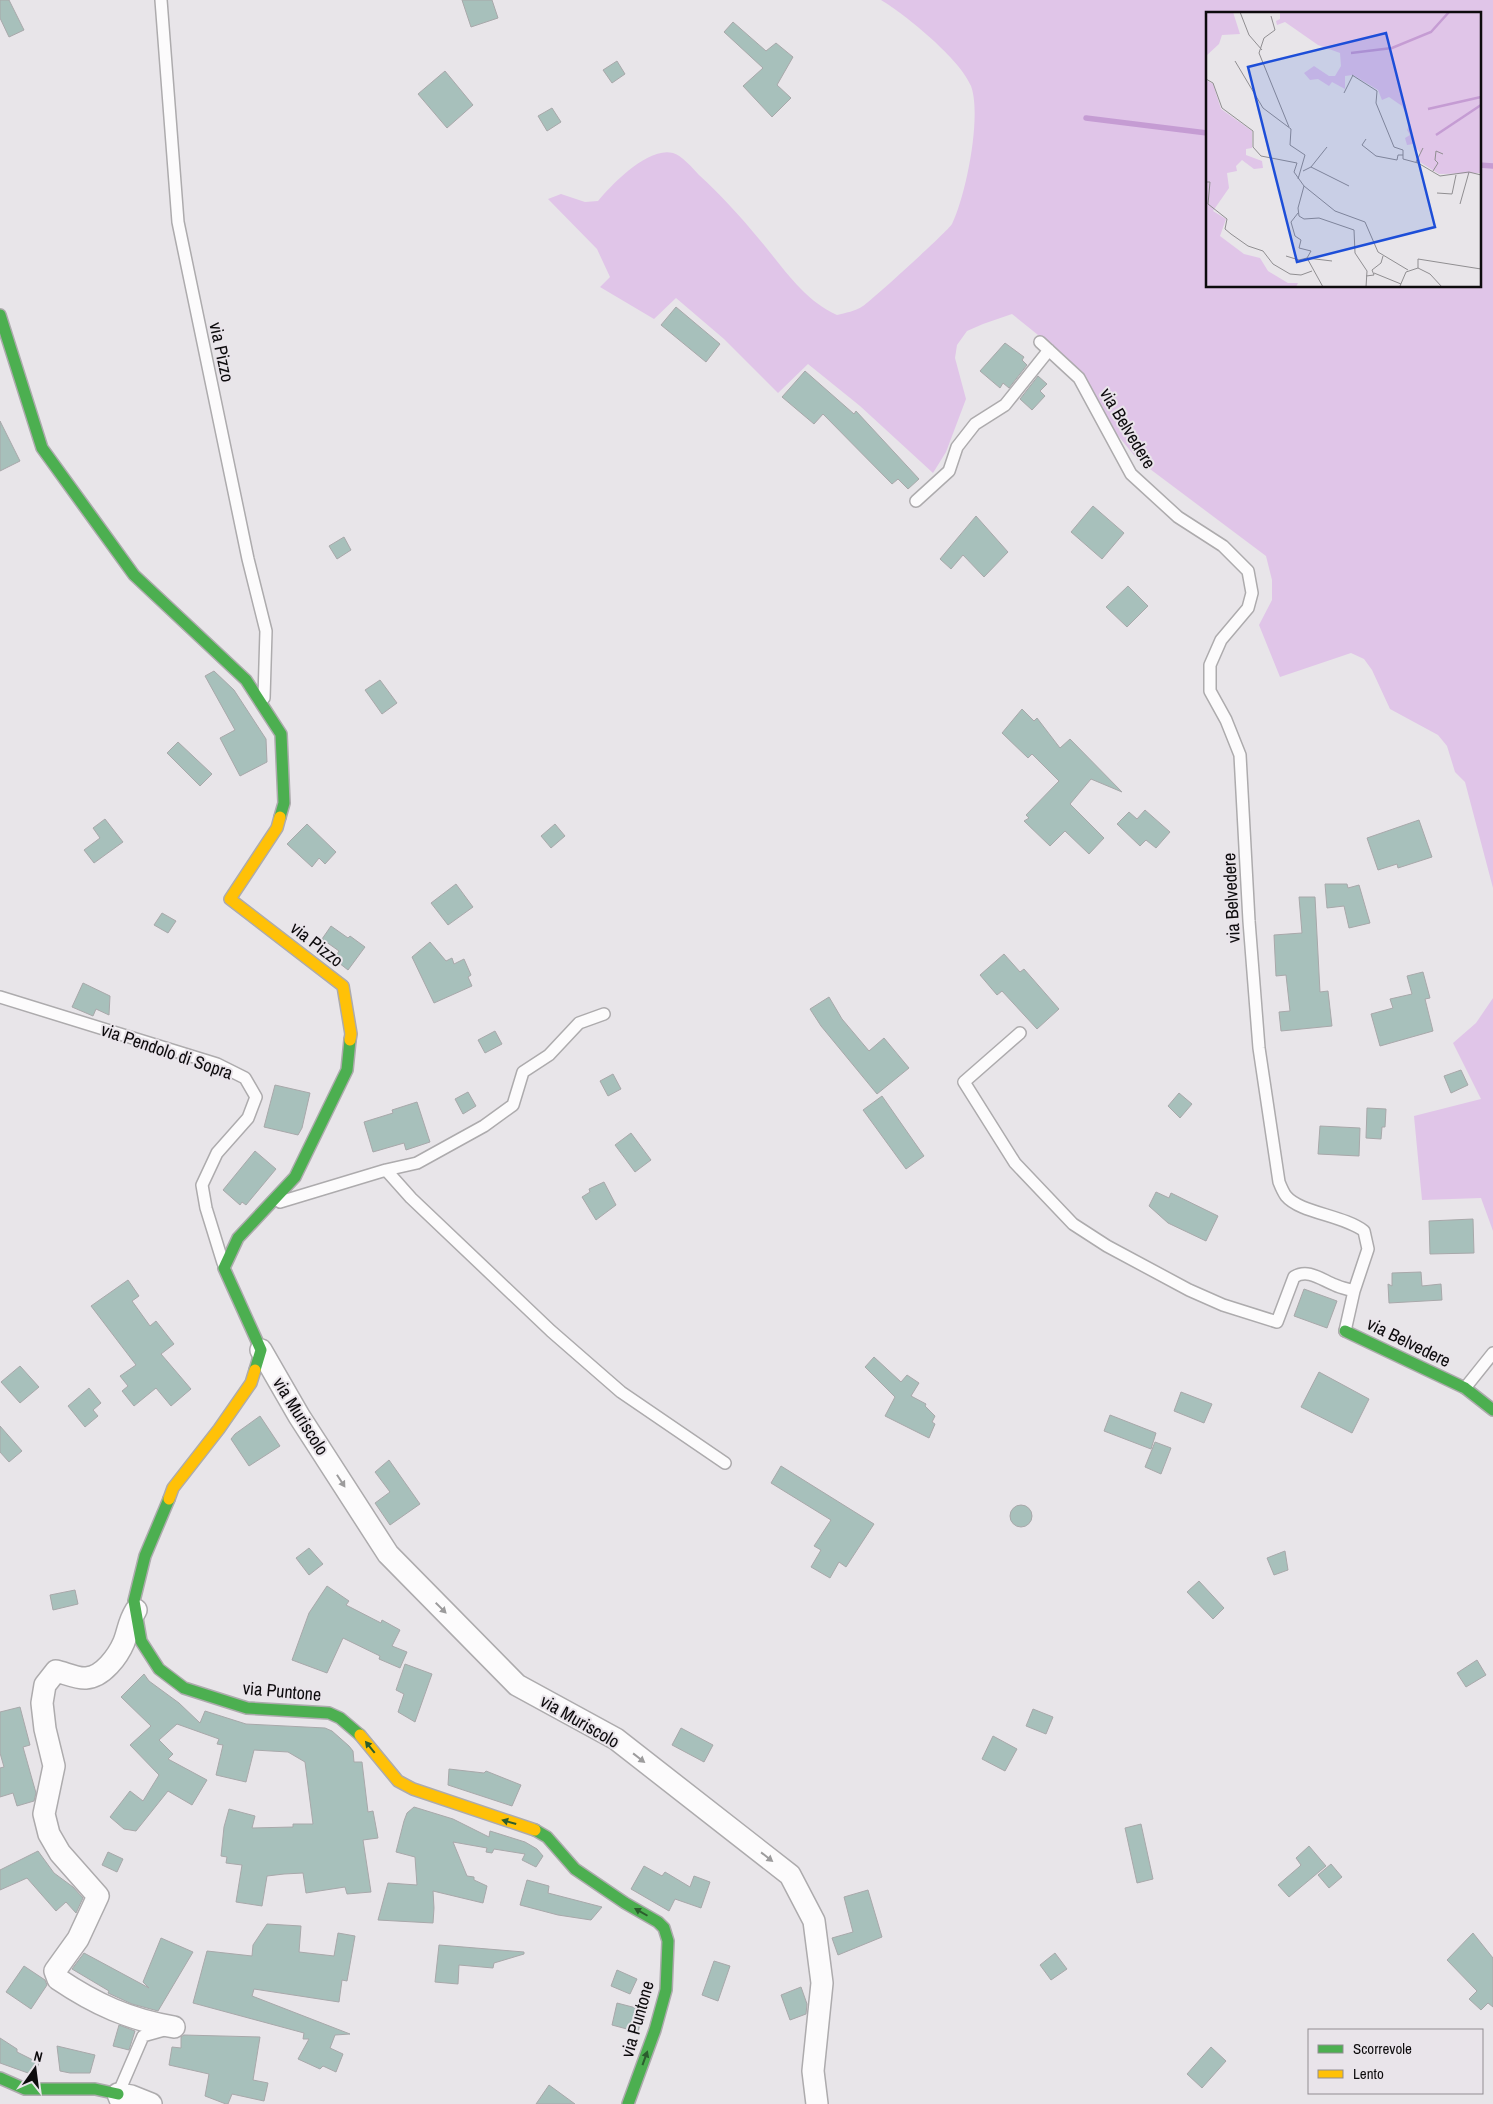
<svg xmlns="http://www.w3.org/2000/svg" width="1493" height="2104" font-family="'Archivo Narrow',sans-serif">
  <style>
    .green { fill: #e0c5e8; fill-rule: evenodd }
    .lines { fill: none; stroke-linecap: round; stroke-linejoin: round }
    .stream { stroke: #c59cd3; stroke-width: 5.5 }
    .building { fill: #a7c0bb; stroke: #a8a8aa }
    .lane-casing { stroke: #adabad; stroke-width: 14 }
    .street-casing { stroke: #adabad; stroke-width: 24 }
    .fast-casing { stroke: #adabad; stroke-width: 14 }
    .slow-casing { stroke: #adabad; stroke-width: 14 }
    .lane { stroke: #fcfbfc; stroke-width: 11 }
    .street { stroke: #fcfbfc; stroke-width: 21 }
    .fast { stroke: #4caf50; stroke-width: 11 }
    .slow { stroke: #ffc107; stroke-width: 11 }
    .oneway { fill: #9c9b9c }
    .oneway2 { fill: #2c5d2e }
    .labels { text-anchor: middle; dominant-baseline: central; stroke-width: 4; stroke-linejoin: round; paint-order: stroke }
    .street-label { font-size: 18px; fill: #0d0b0d; stroke: #e9e4ea }
    .inset-river { fill: none; stroke: #c59cd3; stroke-width: 2.5 }
    .inset-road { fill: none; stroke: #908e91; stroke-width: 1 }
    .view { fill: #1d4ed8; fill-opacity: 0.15; stroke: #1d4ed8; stroke-width: 2.5 }
    .inset-edge { fill: none; stroke: #0d0b0d; stroke-width: 2.5 }
  </style>
  <rect width="100%" height="100%" fill="#e8e5e9"/>
  <path class="green" d="M881 0H1493V888L1465 782 1455 772 1447 746 1438 735 1390 709 1372 670 1364 659 1351 653 1280 677 1259 625 1272 600V580L1266 556 1138 460 1115 432 1088 388 1048 343 1012 314 983 324 967 331 957 345 955 358 966 399 946 452 933 473 860 406 808 364 778 393 724 339 676 298 654 319 600 287 610 277 597 249 548 199 561 194 585 202 598 201C612 184 649 146 673 153 681 155 693 168 699 175 721 195 740 216 759 239 783 267 803 300 837 315 845 313 856 311 863 306 871 301 949 230 952 224 966 195 982 116 971 86 961 60 905 14 881 0ZM1207 14H1479V286H1207Z
    M1493 998V1231L1481 1198 1422 1200 1414 1116 1481 1099 1453 1043 1476 1023Z"/>
  <g class="lines">
    <path class="stream" d="M1086 118 1207 133
      M1479 165 1493 166"/>
  </g>
  <path class="building" d="M0 0H9L24 30 9 37 0 18Z
    M462 0H492L498 18 471 27Z
    M733 22 766 51 776 43 793 57 777 85 791 98 772 117 743 86 763 68 724 32Z
    M617 61 625 74 612 83 603 70Z
    M445 71 473 105 447 128 418 94Z
    M552 108 561 122 547 131 538 116Z
    M676 307 720 344 706 362 661 325Z
    M1005 343 1024 357 1022 360 1027 365 1009 388 1003 383 1000 388 980 371Z
    M805 371 854 414 856 411 919 479 908 489 898 479 892 484 823 414 814 424 782 397Z
    M1038 376 1047 384 1040 391 1045 396 1032 410 1020 399Z
    M0 421 20 461 0 471Z
    M1093 506 1124 533 1102 559 1071 532Z
    M976 516 1008 552 984 577 963 555 951 569 940 559Z
    M344 537 351 550 337 559 329 546Z
    M1128 586 1148 606 1127 627 1106 607Z
    M214 671 234 690 266 739 267 762 240 776 220 738 235 730 205 676Z
    M380 680 397 703 382 714 365 690Z
    M1022 709 1034 721 1037 718 1060 748 1070 739 1122 792 1091 779 1070 804 1104 838 1089 854 1065 831 1050 846 1024 821 1029 818 1026 815 1059 781 1032 754 1028 758 1002 733Z
    M178 742 212 774 200 786 167 753Z
    M1145 810 1170 832 1156 848 1146 840 1140 846 1117 824 1129 812 1137 819Z
    M105 819 123 842 94 863 84 850 100 838 93 828Z
    M1419 820 1432 857 1398 868 1397 864 1378 870 1367 838Z
    M307 824 336 852 325 864 319 858 312 867 287 844Z
    M555 824 565 836 551 848 541 836Z
    M456 884 473 907 448 925 431 903Z
    M1325 884H1347L1348 888 1359 885 1370 923 1349 928 1344 906 1327 908Z
    M1299 897H1315L1320 992 1328 991 1332 1026 1281 1031 1279 1012 1290 1011 1286 975 1276 976 1274 935 1302 933Z
    M162 913 176 921 168 933 154 925Z
    M331 926 348 938 350 936 365 947 348 970 334 959 339 951 322 939Z
    M430 942 446 961 452 958 454 964 464 959 471 975 468 977 472 986 434 1003 412 957Z
    M1004 954 1020 972 1024 969 1059 1009 1037 1029 1002 991 997 995 980 975Z
    M1423 972 1430 998 1425 999 1433 1031 1380 1046 1371 1014 1393 1008 1390 999 1412 994 1407 976Z
    M83 983 110 996 109 1015 96 1009 93 1016 72 1007Z
    M829 997 842 1019 869 1051 884 1038 909 1068 877 1094 821 1026 810 1009Z
    M495 1031 502 1044 485 1053 478 1040Z
    M1461 1070 1468 1085 1451 1093 1444 1076Z
    M613 1074 621 1089 608 1096 600 1081Z
    M275 1085 310 1093 302 1128 298 1135 264 1127Z
    M468 1092 476 1106 463 1114 455 1099Z
    M1179 1093 1192 1104 1180 1118 1168 1106Z
    M882 1096 924 1156 906 1169 863 1110Z
    M417 1102 430 1142 406 1150 404 1143 373 1152 364 1122 393 1113 392 1110Z
    M1367 1108 1386 1109 1385 1127H1382L1381 1139 1366 1138Z
    M1320 1126 1360 1128 1359 1156 1318 1154Z
    M631 1133 651 1160 635 1172 615 1145Z
    M255 1151 276 1169 246 1205 242 1202 240 1205 223 1190Z
    M604 1182 616 1205 596 1220 582 1197 590 1192 589 1189Z
    M1156 1192 1169 1198 1171 1193 1218 1216 1206 1241 1168 1223 1149 1206Z
    M1473 1219 1474 1253 1430 1254 1429 1221Z
    M1421 1272 1422 1286 1441 1284 1442 1300 1389 1303 1388 1284 1392 1286V1273Z
    M128 1280 139 1296 132 1301 150 1326 156 1321 174 1344 161 1354 191 1389 171 1406 156 1388 134 1406 122 1391 128 1386 120 1376 136 1365 91 1306Z
    M1304 1289 1337 1301 1327 1328 1294 1316Z
    M874 1357 901 1382 907 1375 919 1383 911 1396 926 1404 925 1406 935 1416 932 1422 935 1424 929 1438 885 1416 895 1397 865 1367Z
    M20 1366 39 1387 20 1403 1 1382Z
    M1319 1372 1369 1399 1352 1433 1301 1407Z
    M89 1388 101 1403 93 1410 98 1416 85 1427 68 1406Z
    M1181 1392 1212 1404 1204 1423 1174 1411Z
    M1110 1415 1156 1433 1151 1449 1104 1431Z
    M260 1416 280 1446 249 1466 231 1439 235 1434Z
    M0 1426 22 1451 9 1462 0 1452Z
    M1155 1442 1171 1448 1161 1474 1145 1467Z
    M389 1460 420 1504 390 1525 375 1503 390 1492 375 1472Z
    M781 1466 874 1524 846 1567 839 1562 830 1578 811 1567 821 1550 814 1546 831 1520 771 1483Z
    M1010 1516a11 11 0 1 1 22 0a11 11 0 1 1-22 0Z
    M309 1548 323 1564 309 1575 296 1558Z
    M1285 1551 1288 1570 1274 1575 1267 1558Z
    M1199 1581 1224 1608 1213 1619 1187 1592Z
    M327 1586 349 1601 346 1605 381 1623 382 1620 400 1630 392 1646 407 1652 400 1668 379 1659 380 1656 343 1638 327 1673 292 1660 309 1613Z
    M75 1590 78 1604 53 1610 50 1595Z
    M1477 1660 1486 1675 1466 1687 1457 1673Z
    M405 1664 432 1674 415 1722 398 1712 404 1694 396 1690Z
    M144 1674 149 1681 179 1703 200 1723 205 1711 246 1724 325 1728 332 1731 349 1746 353 1751 354 1762H362L368 1812 373 1811 378 1838 363 1840 371 1892 347 1894 345 1887 306 1893 303 1873 284 1874 267 1876 262 1906 236 1902 242 1865 226 1863 227 1857 221 1856 224 1827 229 1809 255 1816 252 1828 293 1827V1824H313L305 1762 288 1752 254 1750 246 1782 216 1775 223 1745 217 1744 219 1739 177 1724 159 1740 173 1754 168 1759 207 1780 192 1805 168 1791 136 1831 124 1829 110 1817 130 1791 143 1801 159 1775 130 1745 151 1726 121 1697Z
    M20 1707 30 1745 23 1747 36 1793 34 1801 17 1806 13 1793 0 1797V1768L4 1767 0 1753V1712Z
    M1033 1709 1053 1717 1046 1734 1026 1726Z
    M681 1728 713 1745 704 1762 672 1745Z
    M993 1736 1017 1749 1005 1771 982 1759Z
    M449 1769 484 1773 486 1771 521 1785 512 1806 448 1785Z
    M414 1807 453 1819 489 1837 490 1831 525 1842 537 1849 543 1856 536 1867 522 1860 525 1854 494 1849 492 1853 486 1852 487 1848 453 1842 467 1876 474 1877V1880L487 1886 483 1903 433 1891 434 1908 433 1923 378 1920 388 1883 417 1885 415 1857 396 1852 404 1821 407 1813Z
    M1141 1824 1153 1879 1137 1883 1125 1828Z
    M1309 1846 1326 1866 1289 1897 1278 1885 1299 1867 1301 1865 1296 1858Z
    M38 1851 54 1873 73 1887 83 1898 76 1913 66 1902 56 1911 27 1878 0 1890V1870Z
    M108 1852 123 1859 117 1872 102 1865Z
    M1331 1864 1342 1877 1329 1888 1318 1875Z
    M644 1866 662 1876 665 1872 690 1887 694 1876 710 1882 701 1908 675 1899 669 1911 631 1889Z
    M527 1880 549 1886 548 1893 602 1907 591 1920 558 1915 520 1905Z
    M868 1890 882 1937 838 1955 832 1938 853 1932 844 1897Z
    M267 1924 301 1926 299 1952 334 1956 338 1933 355 1936 347 1981 342 1980 339 2002 254 1989 252 1996 350 2034 335 2035 330 2048 343 2054 336 2072 323 2066 320 2069 298 2059 309 2039H303L304 2033 193 2003 207 1951 252 1956 253 1945Z
    M1473 1933 1493 1958V2007L1488 2003 1481 2010 1469 1999 1477 1991 1447 1960Z
    M161 1938 193 1952 158 2011 132 2004 108 1993 109 1991 72 1969 84 1953 149 1988 143 1982Z
    M439 1945 524 1952V1954L494 1963 493 1968 459 1965 458 1984 435 1982Z
    M1055 1953 1067 1969 1051 1980 1040 1965Z
    M714 1961 730 1966 718 2001 702 1995Z
    M24 1966 45 1980 47 1985 31 2009 6 1992Z
    M617 1970 637 1979 630 1994 611 1986Z
    M801 1987 807 2004 806 2014 790 2020 781 1995Z
    M617 2003 644 2010 638 2032 612 2025Z
    M119 2025 135 2031 129 2050 113 2046Z
    M184 2035 260 2037 253 2080 268 2083 264 2101 232 2094 228 2104H226L205 2096 209 2074 169 2065 172 2047 181 2048V2037Z
    M0 2038 17 2049V2052L39 2063 35 2073H28L0 2063Z
    M57 2046 95 2055 90 2073H70L60 2071Z
    M1211 2047 1226 2061 1202 2088 1187 2074Z
    M549 2085 575 2104H536Z"/>
  <g class="lines">
    <defs>
      <path id="lane" d="M161 0 178 222 248 559 266 631 264 698
        M1040 342 1079 378 1131 474 1178 517 1223 546 1248 571 1252 593 1248 608 1221 640 1210 665V691L1226 720 1240 755 1249 921 1259 1048 1279 1182C1281 1187 1283 1192 1286 1196 1300 1213 1343 1215 1364 1231L1368 1249 1354 1291 1345 1331
        M916 501 949 471 957 447 975 424 1005 405 1049 350
        M0 997 217 1064 245 1078 256 1097 248 1118 217 1153 202 1185 206 1208 223 1263
        M1020 1033 964 1082 1015 1163 1073 1224 1107 1246 1189 1290 1223 1305 1277 1322 1294 1277C1308 1268 1322 1280 1335 1285 1341 1288 1348 1289 1354 1291
        M386 1170 417 1163 484 1126 513 1105 523 1072 549 1055 579 1023 604 1014
        M280 1202 386 1170 411 1198 551 1331 621 1392 725 1463
        M1465 1388 1493 1353
        M118 2094 143 2036 168 2029"/>
      <path id="street" d="M261 1350 299 1416 388 1554 517 1685 616 1739 790 1875 814 1921 822 1983 813 2071 817 2104
        M136 1610C128 1623 129 1629 124 1642 118 1656 103 1677 86 1678 78 1679 65 1673 56 1671L45 1685 42 1703 45 1729 54 1766 44 1814 49 1834 60 1853 98 1896 78 1939 55 1971 58 1979C95 2004 130 2020 174 2027
        M122 2104 118 2094 131 2096 151 2104"/>
      <path id="fast" d="M0 315 42 448 134 575 246 680 281 734 284 803 280 817
        M1345 1331 1465 1388 1493 1410
        M255 1370 261 1350 224 1268 238 1238 295 1177 347 1070 350 1040
        M169 1499 145 1556 134 1601 141 1641 159 1669 184 1688 247 1708 329 1713 340 1718 360 1735
        M535 1830 547 1837 575 1869 625 1903 658 1922 664 1928 668 1941 666 1990 655 2030 628 2104
        M0 2078 25 2089H95L118 2094"/>
      <path id="slow" d="M280 817 277 828 230 899 343 986 351 1034 350 1040
        M169 1499 173 1488 219 1429 251 1383 255 1370
        M360 1735 398 1781 413 1789 535 1830"/>
    </defs>
    <use href="#lane" class="lane-casing"/>
    <use href="#street" class="street-casing"/>
    <use href="#fast" class="fast-casing"/>
    <use href="#slow" class="slow-casing"/>
    <use href="#lane" class="lane"/>
    <use href="#street" class="street"/>
    <use href="#fast" class="fast"/>
    <use href="#slow" class="slow"/>
  </g>
  <defs><path id="oneway-solid" d="M-6-.8H1V-3.2L6.5 0L1 3.2V.8H-6Z" transform="scale(1.25)"/></defs>
  <g class="oneway">
    <use href="#oneway-solid" transform="translate(341 1481) rotate(57)"/>
    <use href="#oneway-solid" transform="translate(441 1608) rotate(45)"/>
    <use href="#oneway-solid" transform="translate(639 1758) rotate(38)"/>
    <use href="#oneway-solid" transform="translate(767 1857) rotate(38)"/>
  </g>
  <g class="oneway2">
    <use href="#oneway-solid" transform="translate(370 1747) rotate(-129)"/>
    <use href="#oneway-solid" transform="translate(509 1822) rotate(-164)"/>
    <use href="#oneway-solid" transform="translate(641 1912) rotate(-150)"/>
    <use href="#oneway-solid" transform="translate(645 2058) rotate(-70)"/>
  </g>
  <g class="labels">
    <g class="street-label">
      <text transform="translate(222 352) rotate(78)">via Pizzo</text>
      <text transform="translate(1128 428) rotate(59)">via Belvedere</text>
      <text transform="translate(1231 898) rotate(-93)">via Belvedere</text>
      <text transform="translate(317 944) rotate(38)">via Pizzo</text>
      <text transform="translate(167 1051) rotate(19)">via Pendolo di Sopra</text>
      <text transform="translate(1409 1342) rotate(26)">via Belvedere</text>
      <text transform="translate(301 1416) rotate(58)">via Muriscolo</text>
      <text transform="translate(282 1691) rotate(5)">via Puntone</text>
      <text transform="translate(580 1721) rotate(30)">via Muriscolo</text>
      <text transform="translate(637 2019) rotate(-74)">via Puntone</text>
    </g>
  </g>
  <g transform="translate(1206 12)">
    <rect width="275" height="275" fill="#e8e5e9"/>
    <path d="M0 0H27L34 22 16 23 13 32 0 44ZM74 0H275V161L233 162 212 149 214 141 207 132 201 133 199 126 204 123 201 118 204 110 196 94 183 85 176 88 172 78 147 63 139 64V77L126 70 123 74 112 67 104 68 98 61 108 54 123 64H129L135 54 134 41 112 33 79 10 71 13 70 9 74 7ZM0 68 7 72 15 97 46 119V136L40 137V143L56 149 57 156 48 157 36 148 30 154 31 159 21 161 23 176 7 199 20 207 14 224 38 242 54 246 62 259 82 271H92L90 275H6L0 272Z" fill="#e0c5e8"/>
    <path class="inset-river" d="M145 41 186 36 225 20 243 0M222 97 275 85M230 123 275 93"/>
    <path class="inset-road" d="M34 0 43 23 56 38M65 4 69 18 58 26 53 41 83 115M29 49 57 96 85 117 84 133 99 143 92 167M146 63 171 79 170 91 188 135 197 138V147L212 151 234 164 263 160 275 163M0 67 7 71 16 96 47 119V135L55 144 91 151 88 160 98 174 92 196 93 204 98 207 113 206 148 218 149 241 161 259 160 275M138 81 147 63M160 127 156 133 170 144 191 148 192 143H197M210 150 217 136M105 155 121 135M97 159 105 155 143 174M227 159 232 151 229 148 230 139 237 142M0 170H4L2 192 21 207 19 217 25 222 42 234 57 239 67 252 84 262 95 263 106 259M98 174 129 199 159 210 172 240 202 258M231 181 246 182 250 163M254 192 263 160M80 244 93 248 101 246 105 239 93 236 95 228 89 224 85 210 92 201M168 261 195 272M160 264 168 263 166 258 175 251 177 244M194 274 200 260 212 256M117 275 101 246 126 249M236 275 224 262 212 256V247L275 257"/>
    <path class="view" d="M180 21 229 215 91 250 42 55Z"/>
    <rect width="275" height="275" class="inset-edge"/>
  </g>
  <rect x="1308" y="2029" width="175" height="65" fill="#e9e4ea" stroke="#918d92"/>
  <rect x="1318" y="2045" width="25" height="8" fill="#4caf50" stroke="#918d92"/>
  <text x="1353" y="2054" font-size="15" fill="#0d0b0d">Scorrevole</text>
  <rect x="1318" y="2070" width="25" height="8" fill="#ffc107" stroke="#918d92"/>
  <text x="1353" y="2079" font-size="15" fill="#0d0b0d">Lento</text>
  <g transform="translate(35 2069) rotate(14)" stroke="#e9e4ea" stroke-width="4" paint-order="stroke">
  <path d="M0-4L9 19L0 12L-9 19Z" fill="#0d0b0d"/>
  <text y="-8" font-size="14" font-weight="bold" text-anchor="middle" fill="#0d0b0d">N</text>
  </g>
</svg>
